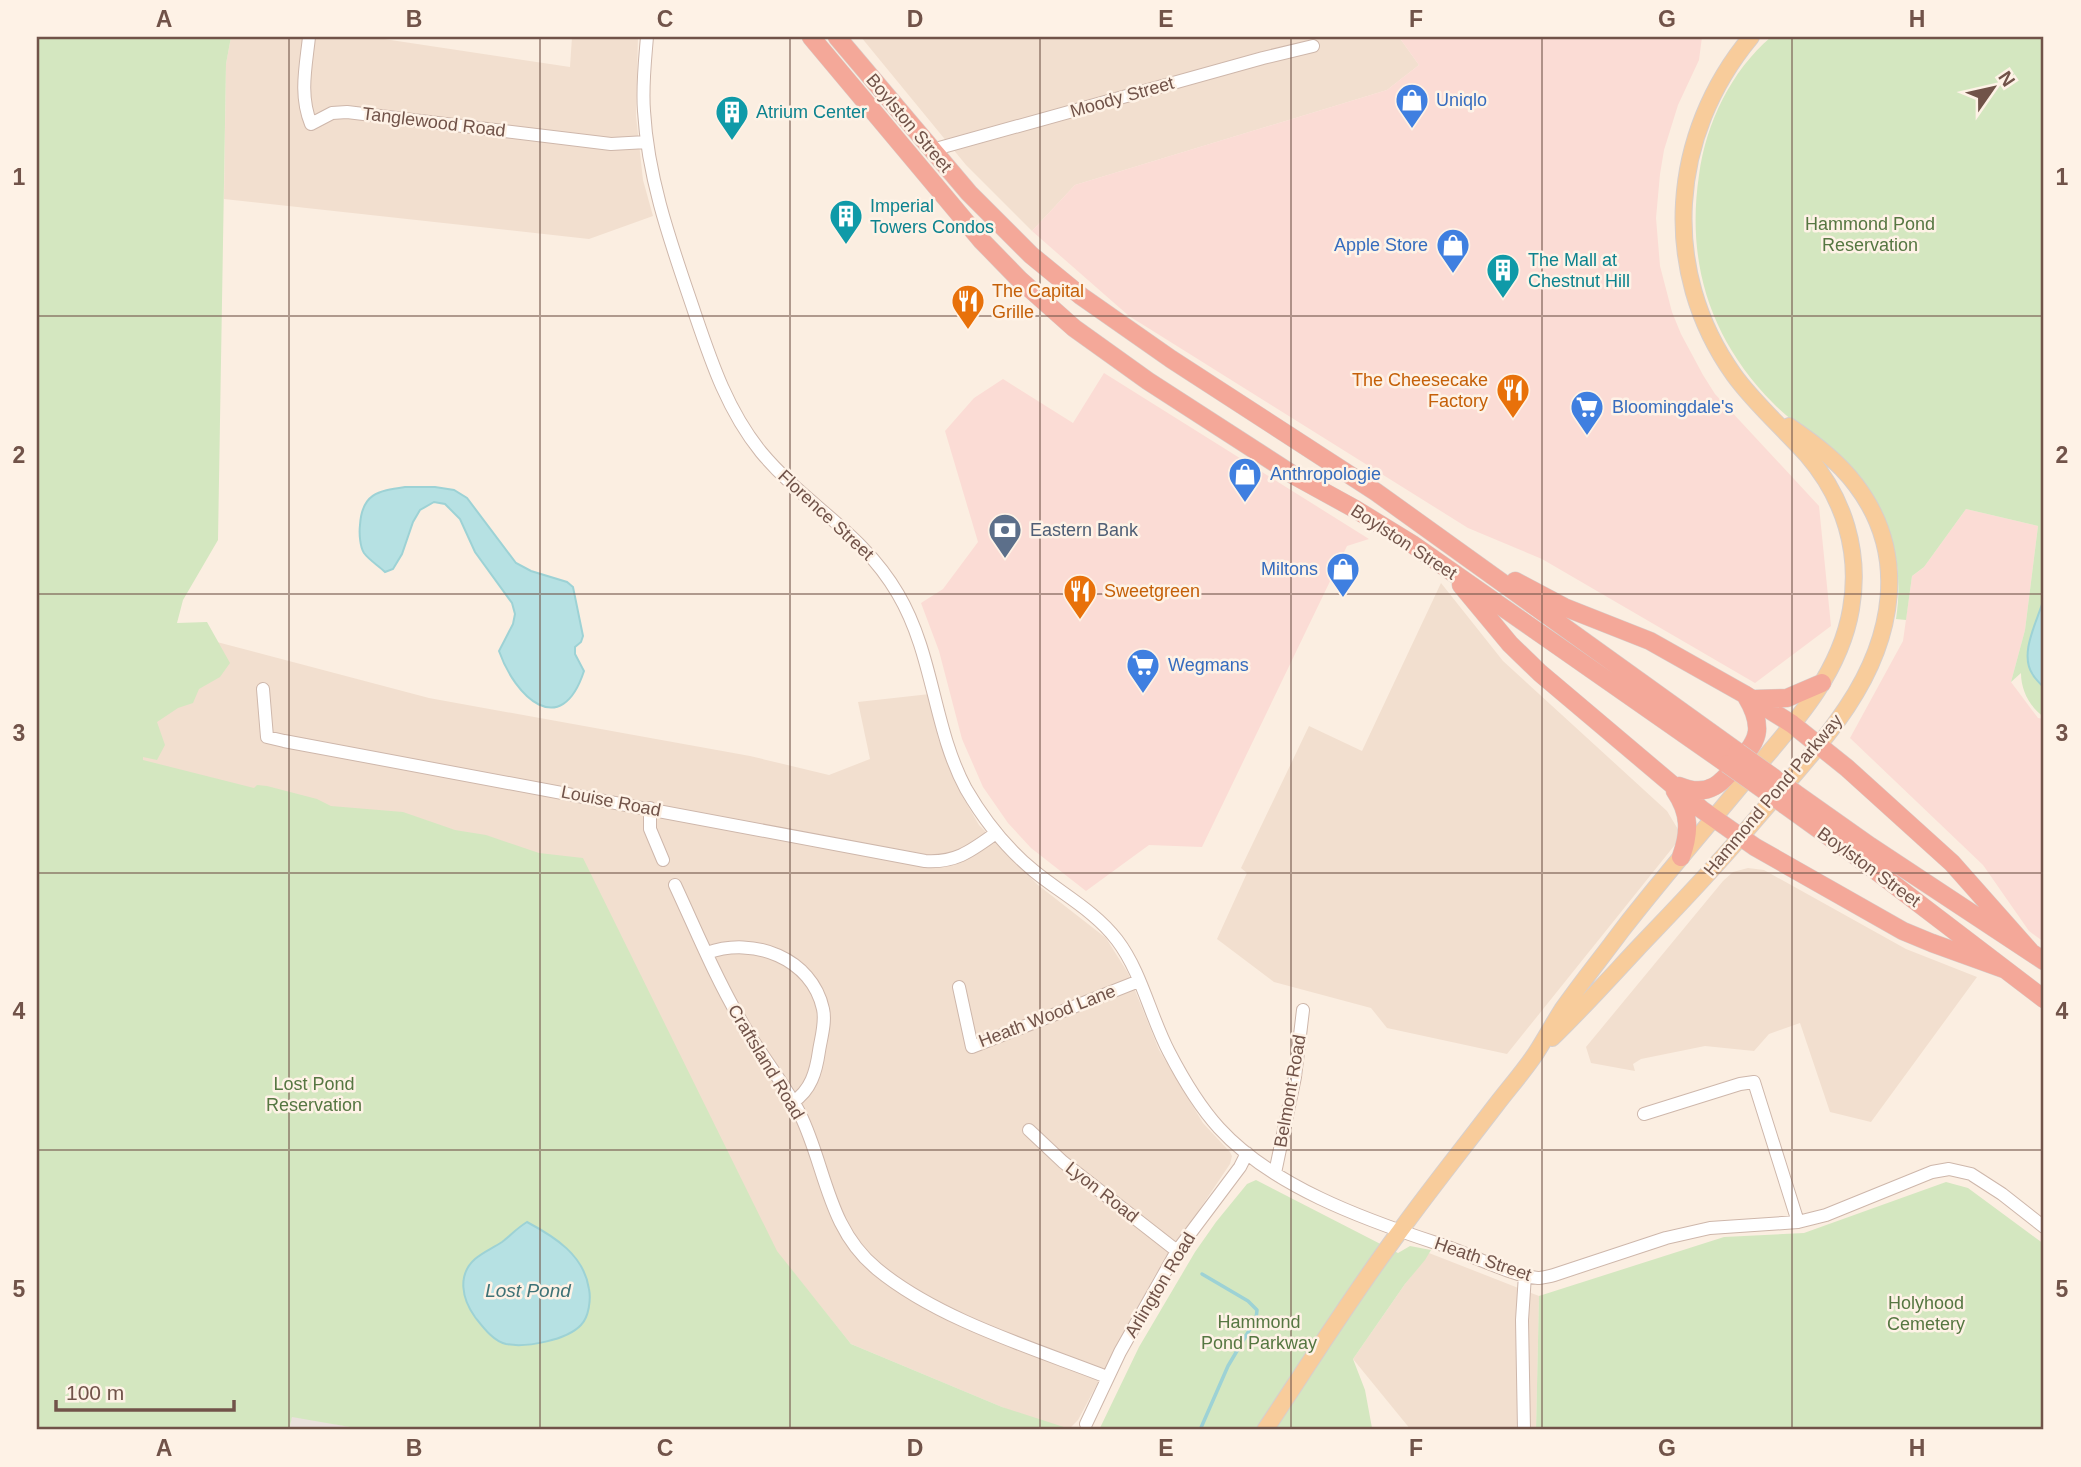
<svg xmlns="http://www.w3.org/2000/svg" width="2081" height="1467" font-family="Helvetica,sans-serif">
  <style>
    .residential { fill: #f2dfcf }
    .commercial { fill: #fbdcd5 }
    .industrial { fill: #eae1dc }
    .green { fill: #d4e7c0 }
    .water { fill: #b6e1e3; stroke: #9dd2d5; stroke-width: 2 }
    .lines { fill: none; stroke-linecap: round; stroke-linejoin: round }
    .stream { stroke: #9dd2d5; stroke-width: 3.5 }
    .minor-casing { stroke: #ceb7ab; stroke-width: 14 }
    .major-casing { stroke: #d7cfcc; stroke-width: 18 }
    .highway-casing { stroke: #d7cfcc; stroke-width: 19 }
    .minor { stroke: #fff; stroke-width: 12 }
    .major { stroke: #f8cc9b; stroke-width: 16 }
    .highway { stroke: #f4a899; stroke-width: 18 }
    .highway-bridge-casing { stroke: #d7cfcc; stroke-width: 19; stroke-linecap: butt }
    .highway-bridge { stroke: #f4a899; stroke-width: 18 }
    .grid { fill: none; stroke: #715349; stroke-width: 2; stroke-opacity: 0.55 }
    .labels { text-anchor: middle; dominant-baseline: central; stroke-width: 5; stroke-linejoin: round; paint-order: stroke }
    .street-label { font-size: 18px; fill: #715349; stroke: #fef2e6 }
    .shop-label { font-size: 18px; fill: #366cbe; stroke: #fef2e6; text-anchor: start }
    .culture-label { font-size: 18px; fill: #0d838f; stroke: #fef2e6; text-anchor: start }
    .park-label { font-size: 18px; fill: #567742; stroke: #fef2e6 }
    .food-label { font-size: 18px; fill: #c56008; stroke: #fef2e6; text-anchor: start }
    .service-label { font-size: 18px; fill: #4e5e75; stroke: #fef2e6; text-anchor: start }
    .water-label { font-size: 19px; font-style: italic; fill: #3e7276; stroke: #fef2e6 }
    .neatline { fill: none; stroke: #715349; stroke-width: 2.5 }
    .grid-label { font-size: 23px; text-anchor: middle; font-weight: bold; fill: #715349 }
  </style>
  <rect width="100%" height="100%" fill="#fbeee1"/>
  <path class="residential" d="M231 37H384V39L570 67 572 37H638L636 116 643 180 653 216 589 239 224 199 226 64Z
    M861 37H1399L1419 65 1387 90 1075 185 1032 231 966 165Z
    M1441 583 1503 661 1667 811 1682 836 1507 1054 1387 1028 1371 1008 1274 982 1217 939 1247 873 1241 868 1309 726 1362 751Z
    M175 631 429 698 750 756 829 775 870 759 858 702 930 694 938 738 961 794 979 825 1038 885 1106 938 1128 973 1159 1050 1203 1123 1230 1152 1232 1156 1230 1164 1154 1277 1078 1420 1068 1430H1057L851 1344 777 1252 140 769Z
    M1748 868 1764 870 1906 949 1977 977 1871 1122 1830 1112 1800 1023 1769 1034 1754 1051 1705 1046 1641 1059 1633 1064 1635 1071 1591 1063 1586 1047 1723 881 1733 872Z
    M1429 1253 1539 1296 1536 1430H1411L1353 1359 1405 1284Z"/>
  <path class="commercial" d="M1399 37H1702L1699 60 1678 105 1664 150 1660 174 1656 218 1660 266 1672 312 1681 334 1703 375 1715 394 1819 506 1831 626 1755 683 1542 559 1468 528 1129 316 1032 231 1075 185 1387 90 1419 65Z
    M1104 373 1369 539 1347 546 1202 847 1149 845 1086 891 1031 848 1008 823 983 787 962 739 939 651 921 603 943 589 978 542 945 431 974 398 1003 379 1073 423Z
    M1966 509 2038 526 2025 630 2011 682 2038 718 2044 719V942L2029 931 1983 865 1850 738 1903 641 1912 576 1924 567Z"/>
  <path class="industrial" d="M292 1416 367 1430H289Z"/>
  <path class="green" d="M37 37H231L226 64 218 540 183 600 177 623 207 622 230 663 220 677 199 689 193 703 178 708 157 722 165 745 157 760 143 757V760L254 788 257 785 267 786 317 799 331 806 403 812 455 830 486 835 539 853 583 858 777 1251 851 1344 1002 1407 1073 1430H367L292 1417 289 1430H37Z
    M1771 37H2044V598L2030 644 2032 675 2044 688V717C2030 707 2021 691 2021 673L2011 682 2025 630 2038 526 1966 509 1924 567 1912 576 1906 620 1896 619C1905 561 1889 505 1847 463 1824 441 1795 426 1773 403 1710 339 1686 263 1699 175 1706 123 1731 71 1771 37Z
    M1256 1180 1398 1253 1410 1246 1431 1250 1425 1260 1405 1284 1353 1359 1365 1390 1372 1428 1382 1430H1099L1139 1347 1195 1252 1216 1222 1247 1184Z
    M1946 1182 1968 1188 2044 1244V1430H1536L1539 1296 1724 1237 1804 1233Z"/>
  <path class="water" d="M405 487H435L454 490 467 498 516 563 531 571 567 582 573 587 583 636 581 642 575 647V654L584 671C561 741 515 697 499 651L513 624 515 614 512 603 475 552 460 519 445 504 434 502 420 510 413 522 402 554 393 569 385 572C379 566 369 560 364 553 360 547 359 533 360 525 362 494 377 491 405 487Z
    M2044 598V688C2041 684 2036 680 2033 675 2018 654 2038 620 2044 598Z
    M527 1222C555 1237 584 1255 589 1289 591 1299 589 1317 581 1325 567 1340 526 1348 506 1344 493 1341 483 1327 475 1317 462 1299 457 1275 475 1259 483 1252 493 1248 502 1242 510 1236 517 1228 527 1222Z"/>
  <g class="lines">
    <path class="stream" d="M1200 1430 1228 1366 1256 1319 1257 1310 1248 1301 1202 1274"/>
    <defs>
      <path id="minor" d="M309 37C306 66 299 95 311 124L332 113 347 112 611 144 647 142
        M647 37C645 61 642 86 644 111 648 181 672 246 694 311 711 361 727 410 761 452 805 505 862 532 898 594 934 655 933 728 966 789 984 820 1006 848 1034 871 1062 894 1095 911 1117 940 1142 973 1150 1016 1169 1052 1183 1079 1199 1106 1219 1128 1272 1186 1363 1219 1436 1243 1464 1251 1511 1276 1538 1278 1541 1278 1551 1276 1554 1275L1666 1238 1710 1228 1798 1222 1826 1215 1932 1172 1949 1169 1971 1174 2002 1194 2044 1227
        M932 150 1263 58 1313 46
        M263 689 267 737 284 741 925 861C956 863 971 851 996 833
        M650 808V829L663 860
        M675 885C696 930 715 977 740 1019 758 1052 783 1081 800 1114 826 1167 827 1228 877 1269 939 1320 1033 1348 1107 1377
        M707 953C753 936 812 958 823 1009 826 1022 821 1038 819 1051 816 1072 811 1090 793 1102
        M959 987 972 1047 1139 981
        M1644 1114 1740 1084 1754 1082 1798 1222
        M1029 1130 1063 1162 1177 1251
        M1275 1173 1295 1077 1303 1010
        M1086 1424 1120 1352 1177 1251 1240 1167 1247 1153
        M1524 1430 1522 1320 1525 1275"/>
      <path id="major" d="M1552 1038C1581 1010 1608 980 1636 950 1675 909 1714 869 1750 826 1783 787 1819 749 1847 707 1893 638 1909 555 1856 485 1838 461 1814 443 1789 426
        M1265 1430C1309 1364 1352 1295 1400 1231 1431 1188 1464 1147 1496 1105 1509 1088 1524 1071 1536 1053 1545 1039 1553 1024 1562 1010 1581 983 1602 957 1622 930 1659 882 1699 836 1738 789 1783 735 1839 681 1851 609 1861 552 1844 498 1807 455 1783 428 1755 404 1734 375 1659 270 1670 134 1751 37"/>
      <path id="highway" d="M811 37 981 240 1019 279 1074 328 1148 381 1295 476 1355 509 1412 544 1727 764
        M837 37 969 193 1031 255 1081 296 1171 359 1376 492 1738 752
        M1515 581 1564 607 1650 641 1744 694 1792 724 1847 768 1952 863 2030 951
        M1461 585 1510 644 1540 673 1701 809 1755 847 1903 931 1932 943 2004 969
        M1755 699 1787 698 1822 683
        M1679 786C1710 799 1723 782 1741 759 1748 751 1756 742 1757 731 1758 719 1752 706 1746 696
        M1675 791C1690 813 1690 832 1681 857
        M1795 793 1870 846 2044 961
        M1785 805 1867 864 2044 999"/>
    </defs>
    <use href="#minor" class="minor-casing"/>
    <use href="#major" class="major-casing"/>
    <use href="#highway" class="highway-casing"/>
    <use href="#minor" class="minor"/>
    <use href="#major" class="major"/>
    <use href="#highway" class="highway"/>
    <defs>
      <path id="highway-bridge" d="M1738 752 1795 793
        M1727 764 1785 805"/>
    </defs>
    <use href="#highway-bridge" class="highway-bridge-casing"/>
    <use href="#highway-bridge" class="highway-bridge"/>
  </g>
  <path class="grid" d="M289 37V1430M540 37V1430M790 37V1430M1040 37V1430M1291 37V1430M1542 37V1430M1792 37V1430M37 316H2044M37 594H2044M37 873H2044M37 1150H2044"/>
  <defs>
    <symbol id="shop-pin" viewBox="-11 -11 22 30"><path d="M0 17L-7.5 6A9.5 9.5 0 1 1 7.5 6Z" fill="#3f7fe0" stroke="#fef2e6"/><path d="M-5-2.5h2.3a2.7 3.5 0 0 1 5.4 0H5L5.5 6h-11ZM-1.5-2.5h3a1.5 2.3 0 0 0-3 0Z" fill="#fff"/></symbol>
    <symbol id="building-pin" viewBox="-11 -11 22 30"><path d="M0 17L-7.5 6A9.5 9.5 0 1 1 7.5 6Z" fill="#0f9aa8" stroke="#fef2e6"/><path d="M-4-6H4V6H1V3H-1V6H-4ZM-2.5-4.3h1.7v1.8h-1.7ZM.8-4.3h1.7v1.8H.8ZM-2.5-1h1.7V.8h-1.7ZM.8-1h1.7V.8H.8Z" fill="#fff"/></symbol>
    <symbol id="restaurant-pin" viewBox="-11 -11 22 30"><path d="M0 17L-7.5 6A9.5 9.5 0 1 1 7.5 6Z" fill="#e8710a" stroke="#fef2e6"/><path d="M-5-6h1v4h1v-4h1v4h1v-4h1v5L-1.5 .5V6h-2V.5L-5-1ZM5-6V6H3V1.5H1.5Q1.5-4 5-6Z" fill="#fff"/></symbol>
    <symbol id="supermarket-pin" viewBox="-11 -11 22 30"><path d="M0 17L-7.5 6A9.5 9.5 0 1 1 7.5 6Z" fill="#3f7fe0" stroke="#fef2e6"/><path d="M-6-5.5h2.5l.6 2H6L4.5 2H-2.5L-4.4-4H-6ZM-1.5 3.2a1.3 1.3 0 1 0 .1 0ZM3 3.2a1.3 1.3 0 1 0 .1 0Z" fill="#fff"/></symbol>
    <symbol id="bank-pin" viewBox="-11 -11 22 30"><path d="M0 17L-7.5 6A9.5 9.5 0 1 1 7.5 6Z" fill="#5c6f8a" stroke="#fef2e6"/><path d="M-6-4H6V4H-6ZM0-2.3a2.3 2.3 0 1 0 0 4.6a2.3 2.3 0 1 0 0-4.6Z" fill="#fff"/></symbol>
  </defs>
  <g fill-rule="evenodd">
    <use href="#shop-pin" x="1393" y="81" width="38" height="52"/>
    <use href="#building-pin" x="713" y="93" width="38" height="52"/>
    <use href="#building-pin" x="827" y="197" width="38" height="52"/>
    <use href="#shop-pin" x="1434" y="226" width="38" height="52"/>
    <use href="#building-pin" x="1484" y="251" width="38" height="52"/>
    <use href="#restaurant-pin" x="949" y="282" width="38" height="52"/>
    <use href="#restaurant-pin" x="1494" y="371" width="38" height="52"/>
    <use href="#supermarket-pin" x="1568" y="388" width="38" height="52"/>
    <use href="#shop-pin" x="1226" y="455" width="38" height="52"/>
    <use href="#bank-pin" x="986" y="511" width="38" height="52"/>
    <use href="#shop-pin" x="1324" y="550" width="38" height="52"/>
    <use href="#restaurant-pin" x="1061" y="572" width="38" height="52"/>
    <use href="#supermarket-pin" x="1124" y="646" width="38" height="52"/>
  </g>
  <g class="labels">
    <g class="street-label">
      <text transform="translate(1122 97) rotate(-16)">Moody Street</text>
      <text transform="translate(434 122) rotate(7)">Tanglewood Road</text>
      <text transform="translate(909 123) rotate(50)">Boylston Street</text>
      <text transform="translate(826 515) rotate(43)">Florence Street</text>
      <text transform="translate(1404 542) rotate(33)">Boylston Street</text>
      <text transform="translate(1773 795) rotate(-50)">Hammond Pond Parkway</text>
      <text transform="translate(611 801) rotate(11)">Louise Road</text>
      <text transform="translate(1869 867) rotate(36)">Boylston Street</text>
      <text transform="translate(1047 1016) rotate(-21)">Heath Wood Lane</text>
      <text transform="translate(766 1062) rotate(59)">Craftsland Road</text>
      <text transform="translate(1290 1091) rotate(-80)">Belmont Road</text>
      <text transform="translate(1102 1192) rotate(38)">Lyon Road</text>
      <text transform="translate(1483 1259) rotate(19)">Heath Street</text>
      <text transform="translate(1160 1285) rotate(-59)">Arlington Road</text>
    </g>
    <g class="shop-label">
      <text x="1436" y="100">Uniqlo</text>
      <text x="1428" y="245" text-anchor="end">Apple Store</text>
      <text x="1612" y="407">Bloomingdale's</text>
      <text x="1270" y="474">Anthropologie</text>
      <text x="1318" y="569" text-anchor="end">Miltons</text>
      <text x="1168" y="665">Wegmans</text>
    </g>
    <g class="culture-label">
      <text x="756" y="112">Atrium Center</text>
      <text x="870" y="206">Imperial<tspan x="870" dy="21">Towers Condos</tspan></text>
      <text x="1528" y="260">The Mall at<tspan x="1528" dy="21">Chestnut Hill</tspan></text>
    </g>
    <g class="park-label">
      <text x="1870" y="224">Hammond Pond<tspan x="1870" dy="21">Reservation</tspan></text>
      <text x="314" y="1084">Lost Pond<tspan x="314" dy="21">Reservation</tspan></text>
      <text x="1926" y="1303">Holyhood<tspan x="1926" dy="21">Cemetery</tspan></text>
      <text x="1259" y="1322">Hammond<tspan x="1259" dy="21">Pond Parkway</tspan></text>
    </g>
    <g class="food-label">
      <text x="992" y="291">The Capital<tspan x="992" dy="21">Grille</tspan></text>
      <text x="1488" y="380" text-anchor="end">The Cheesecake<tspan x="1488" dy="21">Factory</tspan></text>
      <text x="1104" y="591">Sweetgreen</text>
    </g>
    <g class="service-label">
      <text x="1030" y="530">Eastern Bank</text>
    </g>
    <g class="water-label">
      <text x="528" y="1290">Lost Pond</text>
    </g>
  </g>
  <rect width="2081" height="1467" fill="none" stroke="#fef2e6" stroke-width="77"/>
  <g transform="translate(1993 88) rotate(56)" stroke="#fef2e6" stroke-width="5" paint-order="stroke">
  <path d="M0-5L12 26L0 18L-12 26Z" fill="#715349"/>
  <text y="-10" font-size="19" font-weight="bold" text-anchor="middle" fill="#715349">N</text>
  </g>
  <path d="M56 1400v10h178v-10" fill="none" stroke="#715349" stroke-width="3.5"/>
  <text x="66" y="1400" font-size="21" fill="#715349" stroke="#fef2e6" stroke-width="5" paint-order="stroke">100 m</text>
  <rect x="38" y="38" width="2004" height="1390" class="neatline"/>
  <g class="grid-label">
    <text x="164" y="27">A</text>
    <text x="414" y="27">B</text>
    <text x="665" y="27">C</text>
    <text x="915" y="27">D</text>
    <text x="1166" y="27">E</text>
    <text x="1416" y="27">F</text>
    <text x="1667" y="27">G</text>
    <text x="1917" y="27">H</text>
    <text x="19" y="185">1</text>
    <text x="2062" y="185">1</text>
    <text x="19" y="463">2</text>
    <text x="2062" y="463">2</text>
    <text x="19" y="741">3</text>
    <text x="2062" y="741">3</text>
    <text x="19" y="1019">4</text>
    <text x="2062" y="1019">4</text>
    <text x="19" y="1297">5</text>
    <text x="2062" y="1297">5</text>
    <text x="164" y="1456">A</text>
    <text x="414" y="1456">B</text>
    <text x="665" y="1456">C</text>
    <text x="915" y="1456">D</text>
    <text x="1166" y="1456">E</text>
    <text x="1416" y="1456">F</text>
    <text x="1667" y="1456">G</text>
    <text x="1917" y="1456">H</text>
  </g>
</svg>
